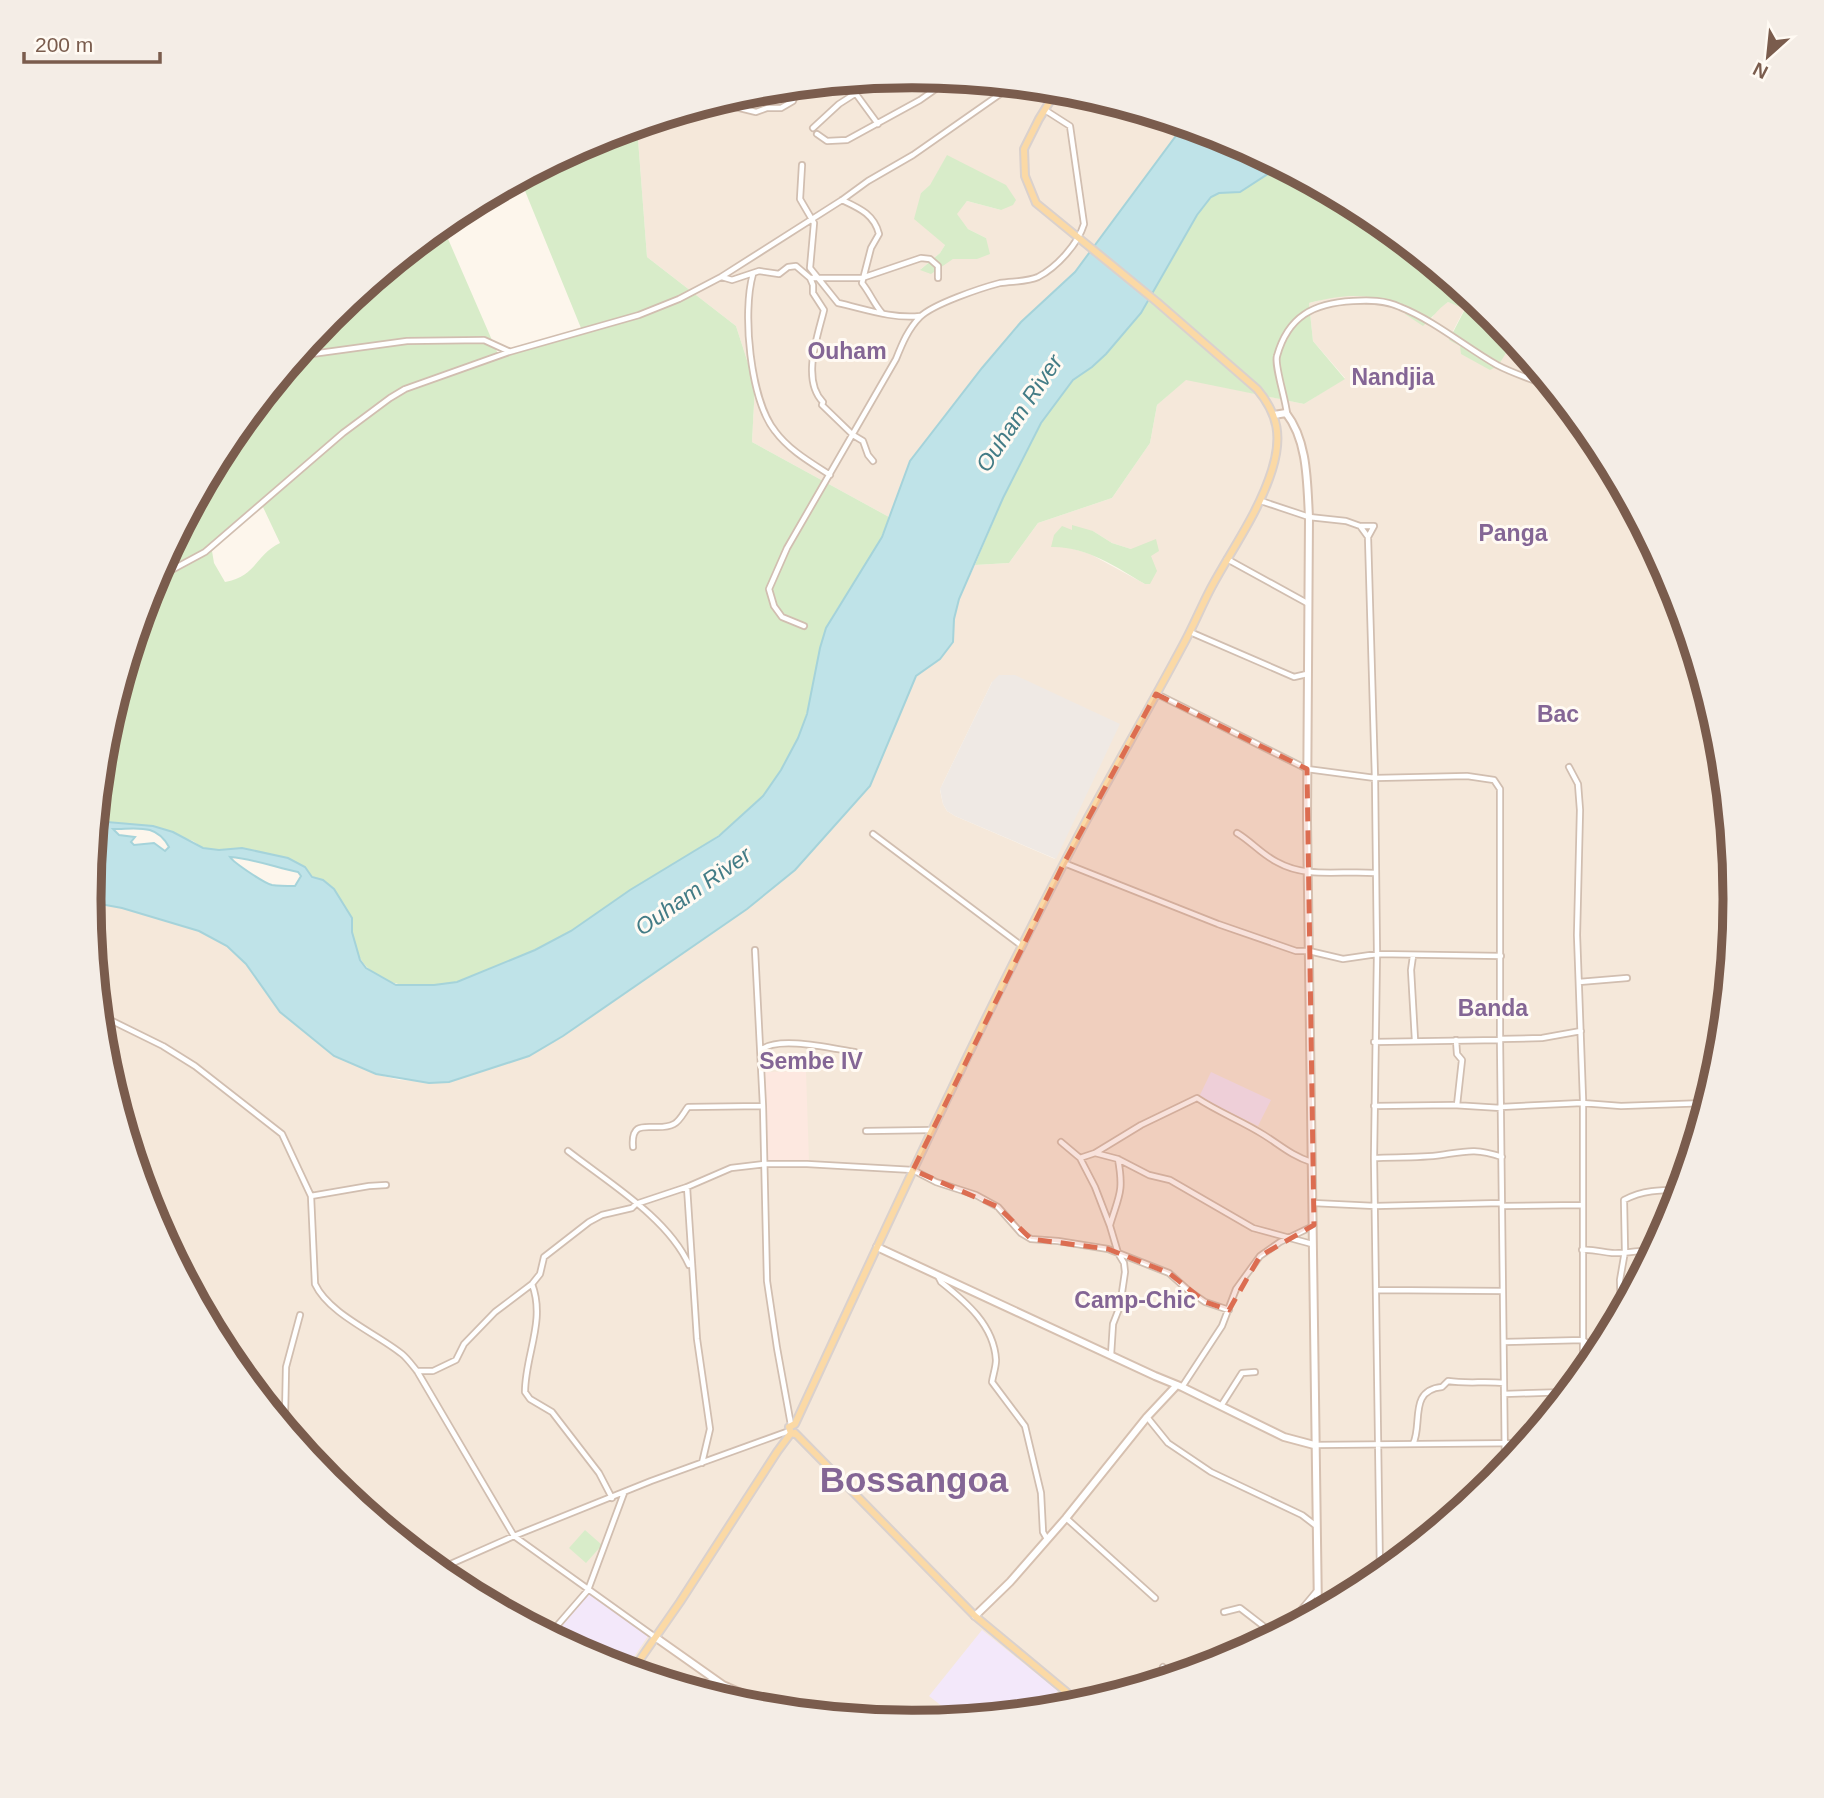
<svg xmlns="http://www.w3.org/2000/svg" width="1824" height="1798" font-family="Helvetica,sans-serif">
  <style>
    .residential { fill: #f5e8da; fill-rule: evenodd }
    .commercial { fill: #fde8e0 }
    .industrial { fill: #efe9e4 }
    .education { fill: #f3e8fa }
    .green { fill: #d8ecc9; fill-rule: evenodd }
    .water { fill: #bfe3e8; stroke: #a5d3da; stroke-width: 2; fill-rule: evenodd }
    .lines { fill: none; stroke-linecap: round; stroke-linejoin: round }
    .street-casing { stroke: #d1beb0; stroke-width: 8 }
    .secondary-casing { stroke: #d6c0b0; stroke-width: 10 }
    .primary-casing { stroke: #dad1cd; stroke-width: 10 }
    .street { stroke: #fff; stroke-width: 4.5 }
    .secondary { stroke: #fff; stroke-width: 6 }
    .primary { stroke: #fbd9a5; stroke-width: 6 }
    .marked { fill: #dc6d51; fill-opacity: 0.2; stroke: #dc6d51; stroke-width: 5; stroke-dasharray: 14 9; stroke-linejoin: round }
    .labels { text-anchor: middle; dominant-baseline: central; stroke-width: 6; stroke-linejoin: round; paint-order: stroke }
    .neighbourhood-label { font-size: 23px; font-weight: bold; fill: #846695; stroke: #fffaf3 }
    .water-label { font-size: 23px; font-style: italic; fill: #437c86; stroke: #fffaf3 }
    .town-label { font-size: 35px; font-weight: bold; fill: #846695; stroke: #fffaf3 }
    .rim { fill: none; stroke: #7a5c4d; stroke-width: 9 }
  </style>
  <rect width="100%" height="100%" fill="#fdf6ec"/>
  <path class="residential" d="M912 75 1073 91 1184 125 1075 272 1021 322 982 368 910 461 889 517 752 442 755 385 736 326 647 257 637 126 752 91ZM947 156 975 171 1001 210 967 201 956 214 968 229 986 238 977 259H953L921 269 940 253 945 245 921 193 930 186Z
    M1340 295 1372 296 1405 305 1432 318 1438 308 1448 302 1465 308 1453 331 1508 351 1514 340 1538 370 1533 379 1558 394 1597 442 1673 584 1720 739 1736 899 1720 1060 1673 1215 1597 1357 1494 1482 1369 1584 1227 1660 1072 1707 912 1723 751 1707 596 1660 454 1584 329 1481 227 1356 151 1214 104 1059 89 902 122 908 199 931 227 946 246 964 280 1012 334 1056 376 1074 399 1080 449 1082 529 1056 564 1036 747 909 795 870 870 786 916 676 940 659 952 642 954 619 959 599 975 565 1009 563 1038 523 1112 498 1150 443 1157 405 1186 379 1304 404 1345 378 1313 341 1309 303ZM1073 530 1093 531 1112 543 1131 549 1145 584 1090 554 1067 547H1052ZM992 682 1055 859 955 816 947 811 943 804 940 790 943 783Z"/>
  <path class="commercial" d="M806 1071 809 1161 768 1162 765 1072Z"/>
  <path class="industrial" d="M999 675H1015L1120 724 1056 859 955 816 947 811 943 804 940 789 943 783 992 682Z"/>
  <path class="education" d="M1211 1072 1271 1100 1258 1126 1199 1097Z
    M589 1593 648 1636 626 1669 596 1660 553 1637Z
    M982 1630 1058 1691 1043 1710 957 1718 929 1696Z"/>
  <path class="green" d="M637 126 647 257 736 326 755 385 752 442 889 517C883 534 876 550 866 565 854 586 837 605 827 627 815 655 815 686 806 715 798 743 782 771 765 794 733 834 674 861 632 889 611 902 592 918 571 931 547 946 520 956 495 967 482 972 469 979 455 982 432 988 399 989 378 976 357 963 351 943 352 918L323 880 312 877 305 867 242 848 219 850 203 848 193 841 153 826 96 821 104 738 151 583 207 478 216 482 237 457 226 444 227 441 330 316 442 225 498 354 581 328 523 186 484 198 597 138ZM262 505 280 543C255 555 257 576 225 582L214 563 212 551Z
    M947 155 1006 185 1016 200 1013 205 1001 210 967 201 957 214 968 229 986 238 990 254 977 259H953L931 274 920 270 940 253 945 245 914 219 921 193 930 185Z
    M1280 166 1370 214 1495 317 1514 340 1498 366 1490 370 1461 354 1460 346 1449 340 1465 309 1448 302C1438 309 1432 318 1423 326L1405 314V305C1366 294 1349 293 1309 303L1313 341 1345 379 1304 404 1186 380 1157 405 1150 443 1112 498 1038 523 1009 563 975 565 1003 498 1041 423 1073 380 1092 367 1141 313 1197 215 1211 197 1219 193 1240 192Z
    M1072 525 1093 531 1112 543 1131 549 1156 539 1159 551 1151 556 1157 571 1150 584H1145C1116 567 1086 546 1051 547L1054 535 1062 526 1072 530Z
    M585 1530 602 1545 586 1563 569 1548Z"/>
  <path class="water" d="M1184 125 1228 138 1280 166 1240 192 1219 193 1211 197 1197 215 1141 313 1106 354 1092 367 1073 380 1041 423 1003 498 959 599 954 619 953 642 940 659 916 676 870 786 795 870 747 909 563 1036 529 1056 449 1082 429 1083 376 1074 334 1056 280 1012 246 964 227 946 199 931 122 908 89 902 96 821 153 826 173 832 203 848 219 850 242 848 288 858 305 867 312 877 323 880 334 889 352 918V932L360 960 366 968 396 985H434L457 982 535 950 571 931 630 890 719 836 763 796 781 770 798 738 807 714 820 648 826 628 882 537 910 461 982 368 1021 322 1075 272ZM113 829C137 829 156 823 169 847L165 851 154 843 134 845 131 842 135 837 119 835ZM230 857C254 859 275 867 298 872L301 876 295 886C288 886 279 886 272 885 264 883 234 863 230 857Z"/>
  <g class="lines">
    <defs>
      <path id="street" d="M856 94 878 124
        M715 102 756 112 767 108H781L793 101 798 86
        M813 128 839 104 878 79
        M817 134 827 141 847 140 920 100 950 79
        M802 165 800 199 814 223 810 268 838 303C865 309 892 319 920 316
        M842 200C859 208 874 214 879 234L871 248 862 283C870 293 874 304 882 313
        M753 274C742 312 750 399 775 431 789 450 810 462 830 475
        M722 277 732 280 759 271 779 274 788 267 796 266 810 278H862L921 258 930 259 938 266V278
        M810 278 813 285V293L824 310C818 335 801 380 823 402L822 405 853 435 863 441 868 455 873 461
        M297 356 407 341 484 340 508 351
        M1287 414C1286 400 1274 365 1277 356 1288 316 1314 303 1353 301 1369 300 1385 300 1400 307 1435 321 1464 346 1497 365 1514 374 1534 380 1552 387
        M1261 501 1309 517 1346 521 1360 526 1368 537 1375 778 1377 954 1374 1158 1380 1575
        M1361 526H1374L1368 537
        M1227 559 1307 603
        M153 580 205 552 343 433 390 398 405 389 509 352 639 315 679 299 721 277 842 200 868 181 913 155 1013 85
        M804 626 782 617 774 606 769 589 787 548 896 359C902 344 908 329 920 317 933 304 981 288 1000 283 1012 281 1027 282 1038 277 1057 267 1078 244 1084 224L1070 126 1045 110
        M1190 632 1294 677 1307 674
        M1157 694 1307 769 1375 778 1467 776 1494 780 1500 789V1040L1505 1468
        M1569 767 1578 784 1580 810 1577 935 1583 1099V1374
        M1237 833C1252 842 1261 854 1277 862 1307 879 1342 870 1375 873
        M873 834 1022 946
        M1064 863 1218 924 1296 951H1309L1343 959 1377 954 1501 956
        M755 950 763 1106 767 1281 777 1348 791 1425
        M1413 956 1411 970 1415 1040
        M1579 982 1627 978
        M100 1015 163 1046 195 1066 282 1134 311 1196 315 1284C329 1314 376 1333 402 1354 407 1358 412 1365 417 1371L514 1536 655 1637
        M1500 1039 1542 1038 1581 1031
        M1456 1040 1457 1054 1462 1060 1457 1105
        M1374 1042 1500 1040
        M761 1050C778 1035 834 1049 855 1052
        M1374 1106 1453 1105 1501 1108
        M1501 1107 1582 1103 1621 1106 1707 1103
        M866 1131 931 1130
        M1061 1142 1080 1158 1095 1187 1110 1226 1118 1253 1124 1263 1125 1272 1120 1306 1113 1324 1111 1355
        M633 1147C630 1114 656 1134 674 1124 680 1121 684 1112 688 1107L763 1106
        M568 1151C609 1183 668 1218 689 1265
        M1095 1153 1141 1125 1197 1098C1218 1112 1242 1121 1264 1135 1280 1145 1292 1156 1311 1162
        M1080 1158 1095 1153 1118 1159 1149 1175 1170 1180 1253 1228 1312 1244
        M1374 1158C1396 1157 1420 1158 1441 1155 1467 1151 1476 1148 1502 1157
        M687 1187 697 1339 710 1429 702 1463
        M311 1196 369 1186 386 1185
        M1313 1203 1375 1206 1502 1203
        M1503 1206 1582 1205
        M1110 1225C1119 1195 1124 1192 1118 1159
        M1582 1250C1593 1249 1601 1252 1612 1253 1621 1254 1643 1250 1654 1250
        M938 1276 941 1282C966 1302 994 1325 996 1360 996 1367 993 1375 992 1382L1025 1426 1041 1493 1043 1532 1047 1539
        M532 1284C546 1321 525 1355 525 1392L530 1399 552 1412 599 1473 612 1498
        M1377 1290 1503 1291
        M1621 1312 1620 1280 1625 1251 1624 1200C1643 1190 1660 1190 1680 1190
        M1504 1342 1583 1340 1594 1348
        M1582 1356 1594 1348 1601 1350
        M417 1371H433L456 1360 464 1344 495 1312 532 1284 540 1274 544 1257 589 1222 602 1215 632 1208 636 1204 687 1187 731 1168 765 1164H807L913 1170 936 1182 976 1195 998 1207 1021 1233 1031 1239 1058 1241 1108 1249 1169 1273 1189 1291 1205 1302 1229 1310
        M1182 1387 1222 1326 1236 1289 1260 1256 1280 1242 1313 1226
        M1504 1394 1568 1392
        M1221 1406 1242 1373 1255 1372
        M1147 1417 1168 1443 1211 1472 1302 1515 1315 1525
        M279 1420 285 1416 286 1367 300 1315
        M1413 1444C1423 1425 1408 1390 1442 1387L1448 1381C1467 1384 1484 1381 1504 1383
        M1314 1445 1526 1443
        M1066 1518 1155 1598
        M437 1570 514 1536 651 1481 789 1431
        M1224 1612 1240 1608 1275 1635
        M1286 1628 1316 1592
        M549 1635 588 1590 624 1493
        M1163 1667 1174 1676
        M682 1686 714 1681 719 1683
        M727 1700 729 1688"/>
      <path id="secondary" d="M1274 415 1286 413C1308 441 1307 483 1309 517L1307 821 1318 1612
        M877 1247 1155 1376 1182 1387 1284 1437 1314 1445
        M975 1616 1010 1582 1066 1518 1147 1417 1177 1385
        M655 1637 723 1685 779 1710"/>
      <path id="primary" d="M791 1433 789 1427 795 1424C888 1223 981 1020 1085 823 1117 764 1151 705 1183 645 1193 627 1201 607 1211 588 1232 549 1259 512 1272 470 1282 438 1279 415 1257 389L1157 302 1036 203 1025 176 1024 149 1039 119 1057 90
        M795 1433 975 1616 1081 1704
        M632 1671 680 1602 777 1452 791 1433 794 1434"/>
    </defs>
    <use href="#street" class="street-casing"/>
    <use href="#secondary" class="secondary-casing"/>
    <use href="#primary" class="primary-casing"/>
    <use href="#street" class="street"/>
    <use href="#secondary" class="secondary"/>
    <use href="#primary" class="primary"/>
  </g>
  <path class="marked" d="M1156 694 1307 769 1314 1225 1260 1256 1229 1310 1205 1302 1169 1273 1108 1249 1031 1239 998 1207 913 1170 1064 863Z"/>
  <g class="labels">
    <g class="neighbourhood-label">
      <text x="847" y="351">Ouham</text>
      <text x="1393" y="377">Nandjia</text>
      <text x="1513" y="533">Panga</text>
      <text x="1558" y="714">Bac</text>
      <text x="1493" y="1008">Banda</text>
      <text x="811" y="1061">Sembe IV</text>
      <text x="1135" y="1300">Camp-Chic</text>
    </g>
    <g class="water-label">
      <text transform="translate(1019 413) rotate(-56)">Ouham River</text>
      <text transform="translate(693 891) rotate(-35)">Ouham River</text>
    </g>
    <g class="town-label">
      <text x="914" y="1479">Bossangoa</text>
    </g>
  </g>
  <path d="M0 0H1824V1798H0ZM101 899a811 811 0 1 1 1622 0a811 811 0 1 1-1622 0Z" fill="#f4ede6" fill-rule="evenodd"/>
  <path class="rim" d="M101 899a811 811 0 1 1 1622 0a811 811 0 1 1-1622 0Z"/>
  <g transform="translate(1768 56) rotate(207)" stroke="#fffaf3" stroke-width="5" paint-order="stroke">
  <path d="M0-5L12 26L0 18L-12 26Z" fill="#7a5c4d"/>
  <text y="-10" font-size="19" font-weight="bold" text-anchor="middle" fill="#7a5c4d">N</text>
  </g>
  <path d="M24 52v10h136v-10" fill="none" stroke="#7a5c4d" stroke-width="3.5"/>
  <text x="35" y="52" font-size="21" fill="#7a5c4d" stroke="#fffaf3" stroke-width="5" paint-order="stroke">200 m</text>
</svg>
